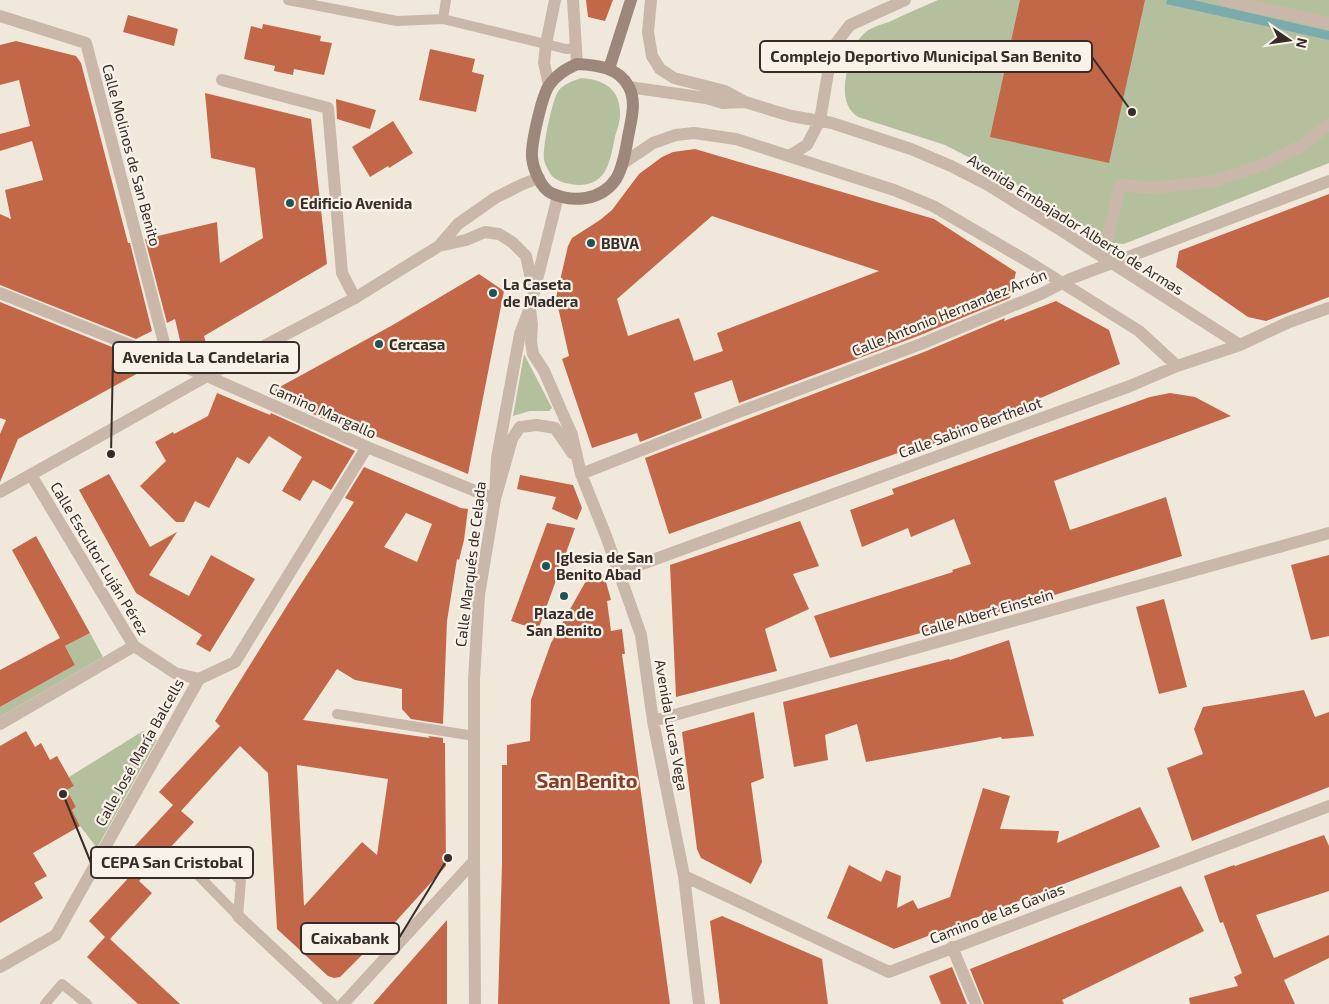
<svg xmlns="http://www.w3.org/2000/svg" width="1329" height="1004" font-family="'Exo 2',sans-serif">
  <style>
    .green { fill: #b4c09d }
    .water { fill: #7cabae }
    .building { fill: #c26849; fill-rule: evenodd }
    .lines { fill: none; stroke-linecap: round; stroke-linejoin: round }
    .service { stroke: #c9b8a9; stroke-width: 10 }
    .pedestrian { stroke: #c9b8a9; stroke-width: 12 }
    .minor { stroke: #c9b8a9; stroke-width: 12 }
    .tertiary { stroke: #c9b8a9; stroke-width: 12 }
    .secondary { stroke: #9d877a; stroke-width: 12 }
    .poi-dot { fill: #1f5357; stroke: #f9f2e9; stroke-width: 2 }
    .labels { text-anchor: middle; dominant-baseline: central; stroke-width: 4.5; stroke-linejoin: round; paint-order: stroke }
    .street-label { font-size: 15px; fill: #362d28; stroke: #f9f2e9 }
    .poi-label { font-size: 15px; font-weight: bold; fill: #362d28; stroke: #f9f2e9; text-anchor: start }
    .district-label { font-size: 20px; font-weight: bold; fill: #833b24; stroke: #f9f2e9 }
    .leader { fill: none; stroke: #362d28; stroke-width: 2 }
    .callout-dot { fill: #362d28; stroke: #f9f2e9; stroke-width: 2 }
    .callout { fill: #f9f2e9; stroke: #362d28; stroke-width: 2 }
    .callout-label { font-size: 16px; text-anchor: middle; font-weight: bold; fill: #362d28 }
  </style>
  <rect width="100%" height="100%" fill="#f1e8dc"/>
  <path class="green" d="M938 0H1329V163L1124 244 1112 243 984 165 945 145 858 117C846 109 844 97 845 83 848 66 852 42 867 31 873 27 882 24 889 22 905 14 922 7 938 0Z
    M582 78C604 80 621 89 620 115 620 122 617 130 615 137 610 160 608 185 578 185 569 184 561 183 553 177 550 174 545 165 544 160 542 149 552 99 559 90 564 84 574 80 582 78Z
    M524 354 552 408 549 411H530L513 416Z
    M90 633 103 657 0 717V707L75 665 65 646Z
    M143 731 157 740 97 848 80 826 72 810 76 807 67 790 74 786 69 777Z"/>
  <path class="water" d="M1167 0H1193L1329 31V40L1166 4Z"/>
  <path class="building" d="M586 0H613L605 21 588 17Z
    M1020 0H1145L1109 163 990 137Z
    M128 15 178 29 174 46 123 32Z
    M263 24 321 36 320 41 332 43 324 75 294 69 293 75 274 71 275 66 244 59 251 26 262 29Z
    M16 41 76 56 81 63 128 243H130L152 331 136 339 0 285V214L11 219 5 190 43 180 32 141 0 151V134L30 126 19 80 0 85V45Z
    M430 49 475 59 472 72 484 75 476 112 419 100Z
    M205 93 311 119 327 264 204 336 206 343 182 349 175 319 167 323 145 239 217 222 220 263 263 238 255 168 211 158Z
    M336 99 376 110 370 129 337 119Z
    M393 121 413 153 389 168 388 166 370 177 352 147Z
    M695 149 934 219 1016 272 1010 298 918 336 739 403 732 380 694 393 702 418 640 442 637 433 592 448 562 359 569 356 556 298 568 246 572 238 600 220 612 210 639 174 662 157 673 152ZM712 216 879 271 717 333 723 351 694 361 679 318 628 336 617 299Z
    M1329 194V297L1266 321 1248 317 1176 267 1179 251Z
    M479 274 504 291 468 474 368 433 366 437 274 397 276 389 391 326Z
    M1056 301 1109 330 1120 364 933 444 932 441 669 534 645 458 924 352 1005 318 1004 321Z
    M0 302 117 349 114 350 151 366 18 439 0 482V434L6 420 0 418Z
    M217 393 270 415 271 413 355 451 331 490 313 480 300 501 282 491 302 457 269 436 249 464 237 457 209 508 195 501 184 522H176L140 486 166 461 155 442 173 432 174 434 208 416Z
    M1170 393 1195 397 1231 416 1054 481 1070 530 1166 497 1182 556 969 621 968 620 830 658 814 616 953 572 952 570 971 564 954 519 911 537 908 528 862 547 850 510 894 494 892 489 1150 397Z
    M364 467 461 508 468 509 464 540 459 560 457 559 447 621 443 724 411 719 402 709V689L355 680 337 669 303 720 430 738 428 736 443 738V743H445L446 866 368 952 366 951 340 977 334 978 328 976 277 929 268 773 240 746 181 811 194 822 139 881 152 893 110 939 180 1004H138L87 957 105 937 89 921 132 874 119 863 173 805 159 792 220 726 215 721 288 604 354 502 345 498ZM406 513 432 524 417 562 384 547ZM297 765 388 779 377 855 362 842 304 906Z
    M109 474 150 547 177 532 149 575 189 596 211 555 255 579 210 652 196 644 202 635 136 593 79 490Z
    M520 475 573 485 582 508 577 520 552 509 556 497 517 489Z
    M800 521 819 566 793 574 809 609 765 629 777 671 676 697 670 565Z
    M547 523 575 528 538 630 511 621Z
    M36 536 90 633 65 646 75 665 0 707V670L60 638 12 550Z
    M1329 555V636L1311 640 1291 565Z
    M591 572 604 575 611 600 607 601 611 631 622 629 625 654H622L670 1004H498L502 864V765H507V745L530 741 531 700 537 682 551 643Z
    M1164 599 1187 687 1159 694 1136 607Z
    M1009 640 1034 736 1002 739 1001 737 866 762 857 724 825 735 828 760 794 767 783 702 949 659 950 660Z
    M1304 690 1315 717 1329 712V787L1192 841 1167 768 1203 754 1194 729 1203 707Z
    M754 712 764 778 751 783 762 862 751 884 701 858 697 849 682 732Z
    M26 731 35 747 41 743 50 760 57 756 74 786 67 790 76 807 72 810 80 826 33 853 47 876 34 883 43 898 0 923V746Z
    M983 788 1010 796 1000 829 1059 831 1057 843 1140 807 1160 847 894 949 827 918 849 865 881 882 886 870 901 876 897 908 913 900 918 909 950 897Z
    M1324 835 1329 846V891L1256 915 1274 958 1329 935V958L1284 980 1295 1004H1190L1189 998 1238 986 1234 977 1242 973 1223 922 1220 923 1204 876 1234 865 1235 866Z
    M1181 886 1204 931 1062 1000 1064 1004H984L970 969Z
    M722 916 822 959 828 1004H720L710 921Z
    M447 920V1004H373Z
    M952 967 967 1004H941L929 976Z"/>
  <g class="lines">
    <path class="service" d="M288 0 397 21 443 19 566 49 576 48
      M443 19 446 0
      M337 714 474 736
      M210 852 241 881 238 916 193 870Z
      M45 1004 62 984 87 1004"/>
    <path class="pedestrian" d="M1224 0 1329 23
      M1103 257 1120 185 1153 188 1215 181 1262 165 1303 145 1329 124
      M0 724 134 646
      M0 967 56 935 199 679"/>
    <path class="minor" d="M573 0 577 64
      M651 0 648 32 652 56 660 69 674 78 725 91 745 102 791 116 832 123 911 149 951 166 988 185 1062 231 1240 345
      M0 16 86 43 169 362
      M222 80 328 108 342 273 355 298
      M549 85 544 63 546 44 555 0
      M629 87 706 98 723 103 745 102
      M789 156 807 145 820 120 829 67 837 42 850 25 905 0
      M622 164 653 143 676 135 694 133 736 139 894 190 933 206 1029 262 1139 331 1177 366
      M0 293 207 376 367 447 495 499 512 439 520 427 537 425 555 428 572 453
      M530 308 532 325 531 342 533 354 544 371 572 435 581 474 606 536 641 635 653 721 684 876 699 1004
      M581 474 736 413 921 344 1041 294 1070 279 1329 181
      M31 475 134 646 175 673 199 679 235 662 367 447
      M620 572 1130 386 1177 366 1240 345 1289 322 1329 308
      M653 721 1329 533
      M474 861 475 1004
      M684 876 889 972 1329 806
      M238 916 332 1004
      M952 947 976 1004"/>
    <path class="tertiary" d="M439 246 466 240 485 232 499 234 512 242 526 256 533 288
      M0 492 207 376 355 298 439 246 458 224 495 198 523 184 539 178
      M343 1004 474 861V680L479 595 495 499 497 458 520 334 530 308 558 196"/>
    <path class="secondary" d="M577 64C596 65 619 67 629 87 636 101 632 117 629 132 626 147 624 166 616 179 601 201 573 203 551 193 541 188 533 169 532 157 531 144 542 94 550 84 557 74 566 69 577 64Z
      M609 69 631 0"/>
  </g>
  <g class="poi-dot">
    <circle cx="290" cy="203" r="5"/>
    <circle cx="591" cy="243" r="5"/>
    <circle cx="493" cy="293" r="5"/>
    <circle cx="379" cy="344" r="5"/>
    <circle cx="546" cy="566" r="5"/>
    <circle cx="564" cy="596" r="5"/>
  </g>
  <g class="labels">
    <g class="street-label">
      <text transform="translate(132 155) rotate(75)">Calle Molinos de San Benito</text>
      <text transform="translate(1076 224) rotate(32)">Avenida Embajador Alberto de Armas</text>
      <text transform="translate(949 312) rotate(-22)">Calle Antonio Hernandez Arrón</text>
      <text transform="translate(323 410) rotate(24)">Camino Margallo</text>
      <text transform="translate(970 427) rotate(-20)">Calle Sabino Berthelot</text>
      <text transform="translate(100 558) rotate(59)">Calle Escultor Luján Pérez</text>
      <text transform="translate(470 564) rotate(-83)">Calle Marqués de Celada</text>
      <text transform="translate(987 612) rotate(-16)">Calle Albert Einstein</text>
      <text transform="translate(672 725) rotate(80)">Avenida Lucas Vega</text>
      <text transform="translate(139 752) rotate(-61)">Calle José María Balcells</text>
      <text transform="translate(997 913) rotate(-21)">Camino de las Gavias</text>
    </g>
    <g class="poi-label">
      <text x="300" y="203">Edificio Avenida</text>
      <text x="601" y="243">BBVA</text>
      <text x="503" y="284">La Caseta<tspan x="503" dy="17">de Madera</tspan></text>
      <text x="389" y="344">Cercasa</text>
      <text x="556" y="557">Iglesia de San<tspan x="556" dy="17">Benito Abad</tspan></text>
      <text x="564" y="613" text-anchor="middle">Plaza de<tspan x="564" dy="17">San Benito</tspan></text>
    </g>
    <g class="district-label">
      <text x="587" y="780">San Benito</text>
    </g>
  </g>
  <path class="leader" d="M1132 112L1092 57M111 454L113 358M63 794L91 863M448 858L399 938"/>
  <g class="callout-dot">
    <circle cx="1132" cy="112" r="5"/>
    <circle cx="111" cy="454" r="5"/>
    <circle cx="63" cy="794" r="5"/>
    <circle cx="448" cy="858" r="5"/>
  </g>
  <g class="callout">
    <rect x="760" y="41" width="332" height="31" rx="5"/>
    <rect x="113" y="342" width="186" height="31" rx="5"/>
    <rect x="91" y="847" width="162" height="31" rx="5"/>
    <rect x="301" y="923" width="98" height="31" rx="5"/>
  </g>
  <g class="callout-label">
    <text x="926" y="62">Complejo Deportivo Municipal San Benito</text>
    <text x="206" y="363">Avenida La Candelaria</text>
    <text x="172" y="868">CEPA San Cristobal</text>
    <text x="350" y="944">Caixabank</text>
  </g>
  <g transform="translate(1289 40) rotate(103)" stroke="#f9f2e9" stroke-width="4" paint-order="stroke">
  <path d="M0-4L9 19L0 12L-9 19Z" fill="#362d28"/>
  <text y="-8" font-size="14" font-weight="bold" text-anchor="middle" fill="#362d28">N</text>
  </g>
</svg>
